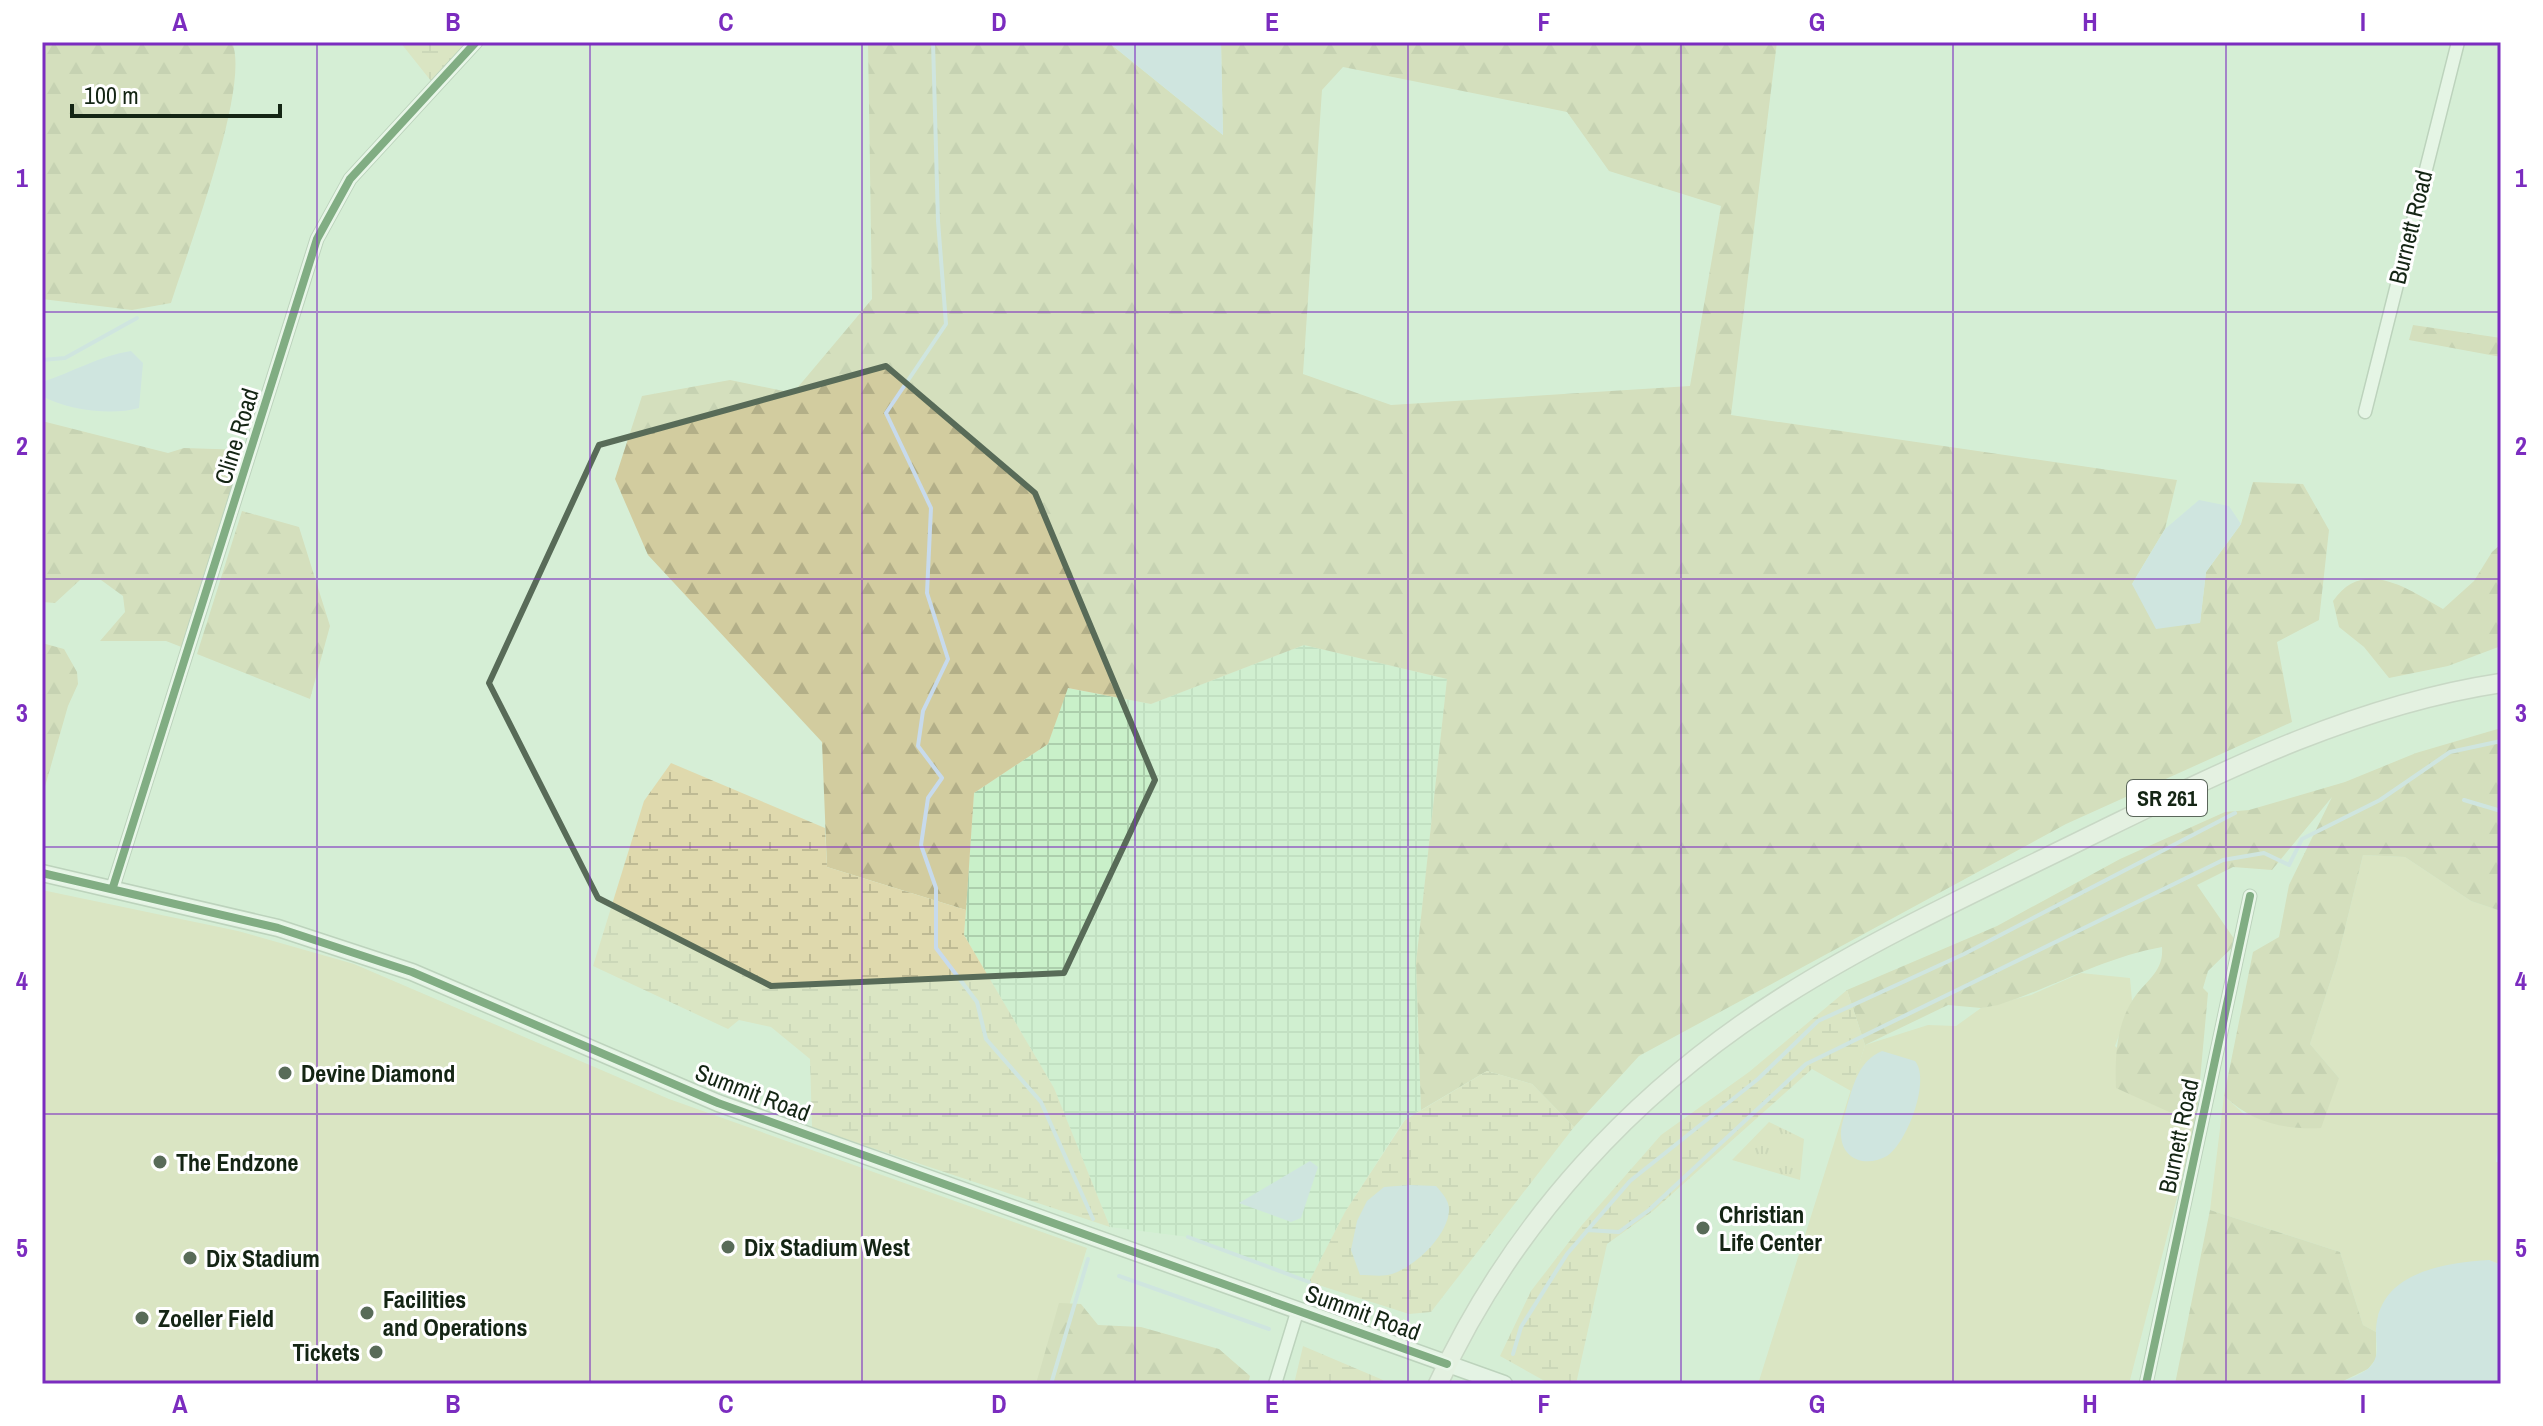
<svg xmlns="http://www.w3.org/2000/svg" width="2543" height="1426" font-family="'Archivo Narrow',sans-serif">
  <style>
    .industrial { fill: url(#industrial-grid) }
    .grass { fill: #dfd9ad }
    .forest { fill: url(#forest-firs); fill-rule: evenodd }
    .wetland { fill: url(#wetland-marsh) }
    .park { fill: url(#park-tufts) }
    .water { fill: #c7daec }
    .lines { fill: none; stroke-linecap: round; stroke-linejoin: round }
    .stream { stroke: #c7daec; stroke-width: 4 }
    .street-casing { stroke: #9eb19e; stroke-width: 15 }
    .secondary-casing { stroke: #9eb19e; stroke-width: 19 }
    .primary-casing { stroke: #b8bdb1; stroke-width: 21 }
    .street { stroke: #f9fcf9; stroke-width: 12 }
    .secondary { stroke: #f7f8f5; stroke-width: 16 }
    .primary { stroke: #f5f4f0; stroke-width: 18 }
    .cycleway-casing { stroke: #fff; stroke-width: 13 }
    .cycleway { stroke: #1b5e20; stroke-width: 8 }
    .marked { fill: none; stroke: #586b58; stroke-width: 6; stroke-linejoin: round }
    .grid { fill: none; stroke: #7b2cbf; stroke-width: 2; stroke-opacity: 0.55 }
    .poi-dot { fill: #586b58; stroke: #fff; stroke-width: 3 }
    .labels { text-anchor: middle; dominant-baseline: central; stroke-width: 6; stroke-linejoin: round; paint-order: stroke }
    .shield { fill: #fff; stroke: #5a665a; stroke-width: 2 }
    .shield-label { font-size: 22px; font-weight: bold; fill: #142514 }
    .street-label { font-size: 24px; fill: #142514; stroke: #fff }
    .poi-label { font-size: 24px; font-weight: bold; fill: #142514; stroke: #fff; text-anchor: start }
    .neatline { fill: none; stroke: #7b2cbf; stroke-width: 3 }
    .grid-label { font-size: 26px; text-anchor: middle; font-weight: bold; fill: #7b2cbf }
  </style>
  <defs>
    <pattern id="industrial-grid" width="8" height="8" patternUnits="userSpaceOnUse" patternTransform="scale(2)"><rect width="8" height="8" fill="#c9f0c9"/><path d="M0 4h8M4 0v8" fill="none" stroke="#acceac"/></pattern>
    <pattern id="forest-firs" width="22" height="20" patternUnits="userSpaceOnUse" patternTransform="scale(2)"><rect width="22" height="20" fill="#d2cc9f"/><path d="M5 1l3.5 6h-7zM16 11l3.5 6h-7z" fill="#b3af88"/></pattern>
    <pattern id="wetland-marsh" width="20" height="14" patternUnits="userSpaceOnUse" patternTransform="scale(2)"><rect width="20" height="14" fill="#dfd9ad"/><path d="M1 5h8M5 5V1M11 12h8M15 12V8" fill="none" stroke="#beba94"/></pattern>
    <pattern id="park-tufts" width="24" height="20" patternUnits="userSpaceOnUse" patternTransform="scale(2)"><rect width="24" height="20" fill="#dfd9ad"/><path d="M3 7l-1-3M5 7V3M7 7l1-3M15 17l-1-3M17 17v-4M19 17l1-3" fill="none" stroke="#beba94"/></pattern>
  </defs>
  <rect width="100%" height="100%" fill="#d6eed6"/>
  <path class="industrial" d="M1304 645 1447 679 1416 963 1421 1110 1404 1120 1345 1212 1309 1282 1188 1237 1110 1227 1054 1088 964 935 974 793 1048 744 1067 688 1151 704Z"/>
  <path class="grass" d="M2363 855 2405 857 2471 901 2501 911V1111L2496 1162 2501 1163V1265L2489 1260 2379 1312 2376 1332 2363 1325 2340 1252 2210 1210 2224 1096 2245 1115 2339 1078 2310 1044 2337 961Z
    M42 890 238 931 354 964 669 1099 1087 1248 1045 1384H42Z
    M2081 973 2130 978 2132 1001 2115 1046 2196 1124 2129 1384H1758L1865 1045 1928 1025 1956 1026 1981 1008 2031 995Z"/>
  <path class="forest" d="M42 42H232C251 86 187 252 171 303L132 310 42 299Z
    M868 42H1108L1223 135 1221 42H1777L1731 415 2177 480 2165 529 2132 584 2200 623 2206 572 2241 524 2253 482 2303 484 2329 530 2319 620 2277 642 2292 722 2066 824 1639 1056 1574 1127 1532 1084 1487 1071 1421 1110 1416 963 1447 679 1304 645 1151 704 1068 688 1048 744 974 793 966 910 827 867 822 742 648 555 615 479 642 396 730 380 793 393 872 299ZM1343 67 1567 112 1609 171 1721 206 1690 386 1391 405 1303 374 1322 90Z
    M2413 325 2501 338V357L2409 340Z
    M42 421 168 453 184 448 246 450 184 648 166 641H100L125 612 123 596 101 580H80L55 603 42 602Z
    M242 511 299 527 330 626 310 699 197 654Z
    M2501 544V646L2448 666 2389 678 2364 647 2339 627 2333 601C2363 557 2407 588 2443 609L2474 581 2492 552Z
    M42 643 64 649 77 672 78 684 68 706 42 797Z
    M2501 728V911L2471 901 2405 857 2363 855 2337 961 2310 1044 2339 1078 2321 1128C2283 1130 2252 1122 2224 1096L2253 952 2279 937 2289 885 2332 797 2272 870 2233 867 2197 885 2237 943 2208 971 2203 988 2208 993 2196 1124 2116 1088C2115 1058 2116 1027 2132 1001 2145 980 2164 973 2162 947 2105 957 2054 987 1998 1005L1981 1008 1948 1005 1865 1045 1847 990 1997 926 2120 859 2225 812 2249 810 2345 782 2416 753Z
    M2210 1210 2340 1252 2363 1325 2376 1332V1359L2368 1369 2337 1384H2175Z
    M1059 1303 1081 1304 1098 1325 1141 1327 1219 1349 1250 1376 1248 1384H1036Z"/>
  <path class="wetland" d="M400 42H468L431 81Z
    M671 763 825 828 827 867 966 910 964 935 1054 1088 1110 1227 812 1128 810 1059 771 1027 739 1020 728 1029 593 966 644 801Z
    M1847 990 1865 1045 1851 1091 1812 1069 1653 1211 1607 1244 1576 1384H1550L1500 1356 1531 1291 1582 1225 1661 1135 1749 1072Z
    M1487 1071 1532 1084 1574 1127 1431 1312 1409 1314 1309 1282 1345 1212 1405 1120Z
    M1303 1346 1383 1380 1385 1384H1294Z"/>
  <path class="park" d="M1769 1122 1804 1139 1800 1180 1732 1160Z"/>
  <path class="water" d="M1108 42H1221L1223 135Z
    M131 351 143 363 139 408C112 416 67 410 42 396V382C73 372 99 356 131 351Z
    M2199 500 2229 506 2241 524 2206 572 2200 623 2156 629 2132 584 2165 529Z
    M1882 1051 1915 1061C1931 1080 1907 1143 1887 1156 1867 1167 1843 1161 1841 1136 1840 1127 1845 1115 1847 1106 1854 1083 1859 1061 1882 1051Z
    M1310 1161 1318 1167 1301 1218 1291 1222 1239 1203Z
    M1410 1185 1436 1186C1442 1193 1448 1199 1449 1208 1450 1234 1415 1267 1392 1274 1383 1277 1371 1275 1360 1275L1351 1250 1357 1221 1367 1201 1384 1187Z
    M2489 1260 2501 1265V1384H2337C2347 1379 2362 1375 2370 1367 2380 1356 2376 1344 2376 1332 2377 1273 2442 1263 2489 1260Z"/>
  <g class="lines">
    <path class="stream" d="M933 42 938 221 946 324 886 413 931 508 927 593 948 659 923 711 918 746 942 778 928 798 921 845 936 888V948L977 1002 986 1039 1041 1102 1093 1219
      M42 360 65 358 137 318
      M2464 800 2501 811
      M1587 1230 1619 1232 1649 1210 1806 1064 2223 860 2264 853 2289 865 2302 839 2380 800 2450 752 2501 741
      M1188 1237 1309 1282
      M1119 1276 1269 1329
      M1513 1354 1521 1327 1567 1254 1630 1181 1758 1079 1818 1021 1964 954 2235 813
      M1051 1384 1088 1259"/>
    <defs>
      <path id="street" d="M2365 412 2458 42
        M113 887 317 239 350 179 476 42
        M1275 1384 1298 1309
        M2146 1384 2250 896"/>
      <path id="secondary" d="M42 873 278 928 412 972 718 1103 1504 1384"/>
      <path id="primary" d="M1438 1384C1512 1223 1635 1090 1784 996 1882 934 1991 885 2094 834 2225 770 2355 705 2501 683"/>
    </defs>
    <use href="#street" class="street-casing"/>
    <use href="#secondary" class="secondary-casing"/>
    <use href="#primary" class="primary-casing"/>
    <use href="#street" class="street"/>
    <use href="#secondary" class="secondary"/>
    <use href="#primary" class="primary"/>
    <defs>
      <path id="cycleway" d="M42 873 278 928 412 972 718 1103 1447 1364
        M113 887 317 239 350 179 476 42
        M2146 1384 2250 896"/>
    </defs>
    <use href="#cycleway" class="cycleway-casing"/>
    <use href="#cycleway" class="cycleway"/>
  </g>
  <path d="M0 0H2543V1426H0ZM886 366 1035 493 1155 780 1064 973 771 986 598 898 489 683 599 445Z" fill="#d6eed6" fill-opacity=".55" fill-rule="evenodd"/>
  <path class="marked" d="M886 366 1035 493 1155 780 1064 973 771 986 598 898 489 683 599 445Z"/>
  <path class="grid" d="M317 42V1384M590 42V1384M862 42V1384M1135 42V1384M1408 42V1384M1681 42V1384M1953 42V1384M2226 42V1384M42 312H2501M42 579H2501M42 847H2501M42 1114H2501"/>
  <g class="poi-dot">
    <circle cx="285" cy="1073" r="8"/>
    <circle cx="160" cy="1162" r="8"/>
    <circle cx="1703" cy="1228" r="8"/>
    <circle cx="728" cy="1247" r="8"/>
    <circle cx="190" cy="1258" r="8"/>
    <circle cx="367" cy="1313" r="8"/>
    <circle cx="142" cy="1318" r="8"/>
    <circle cx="376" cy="1352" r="8"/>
  </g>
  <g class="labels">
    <rect class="shield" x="2127" y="780" width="80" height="36" rx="6"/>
    <g class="shield-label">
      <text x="2167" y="798">SR 261</text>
    </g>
    <g class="street-label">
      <text transform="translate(2410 227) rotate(-76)">Burnett Road</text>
      <text transform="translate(236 436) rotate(-73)">Cline Road</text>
      <text transform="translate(753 1092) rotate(21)">Summit Road</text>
      <text transform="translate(2178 1136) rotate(-78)">Burnett Road</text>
      <text transform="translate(1363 1312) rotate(20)">Summit Road</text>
    </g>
    <g class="poi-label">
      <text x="301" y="1073">Devine Diamond</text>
      <text x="176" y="1162">The Endzone</text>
      <text x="1719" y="1214">Christian<tspan x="1719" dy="28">Life Center</tspan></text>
      <text x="744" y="1247">Dix Stadium West</text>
      <text x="206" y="1258">Dix Stadium</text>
      <text x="383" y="1299">Facilities<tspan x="383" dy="28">and Operations</tspan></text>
      <text x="158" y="1318">Zoeller Field</text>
      <text x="360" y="1352" text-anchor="end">Tickets</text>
    </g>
  </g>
  <rect width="2543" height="1426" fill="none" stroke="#ffffff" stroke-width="88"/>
  <path d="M72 104v12h208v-12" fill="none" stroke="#142514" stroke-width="4"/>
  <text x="84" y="104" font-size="24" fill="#142514" stroke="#ffffff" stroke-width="6" paint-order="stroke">100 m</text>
  <rect x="44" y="44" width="2455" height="1338" class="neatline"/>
  <g class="grid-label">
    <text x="180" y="31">A</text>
    <text x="453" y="31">B</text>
    <text x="726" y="31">C</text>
    <text x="999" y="31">D</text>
    <text x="1272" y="31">E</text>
    <text x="1544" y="31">F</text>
    <text x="1817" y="31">G</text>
    <text x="2090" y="31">H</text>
    <text x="2363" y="31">I</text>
    <text x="22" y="187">1</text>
    <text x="2521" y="187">1</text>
    <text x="22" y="455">2</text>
    <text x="2521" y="455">2</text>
    <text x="22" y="722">3</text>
    <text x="2521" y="722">3</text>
    <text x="22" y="990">4</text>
    <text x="2521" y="990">4</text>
    <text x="22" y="1257">5</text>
    <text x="2521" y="1257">5</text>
    <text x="180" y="1413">A</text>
    <text x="453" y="1413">B</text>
    <text x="726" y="1413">C</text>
    <text x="999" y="1413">D</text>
    <text x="1272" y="1413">E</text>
    <text x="1544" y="1413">F</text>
    <text x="1817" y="1413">G</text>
    <text x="2090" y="1413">H</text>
    <text x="2363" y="1413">I</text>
  </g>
</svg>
